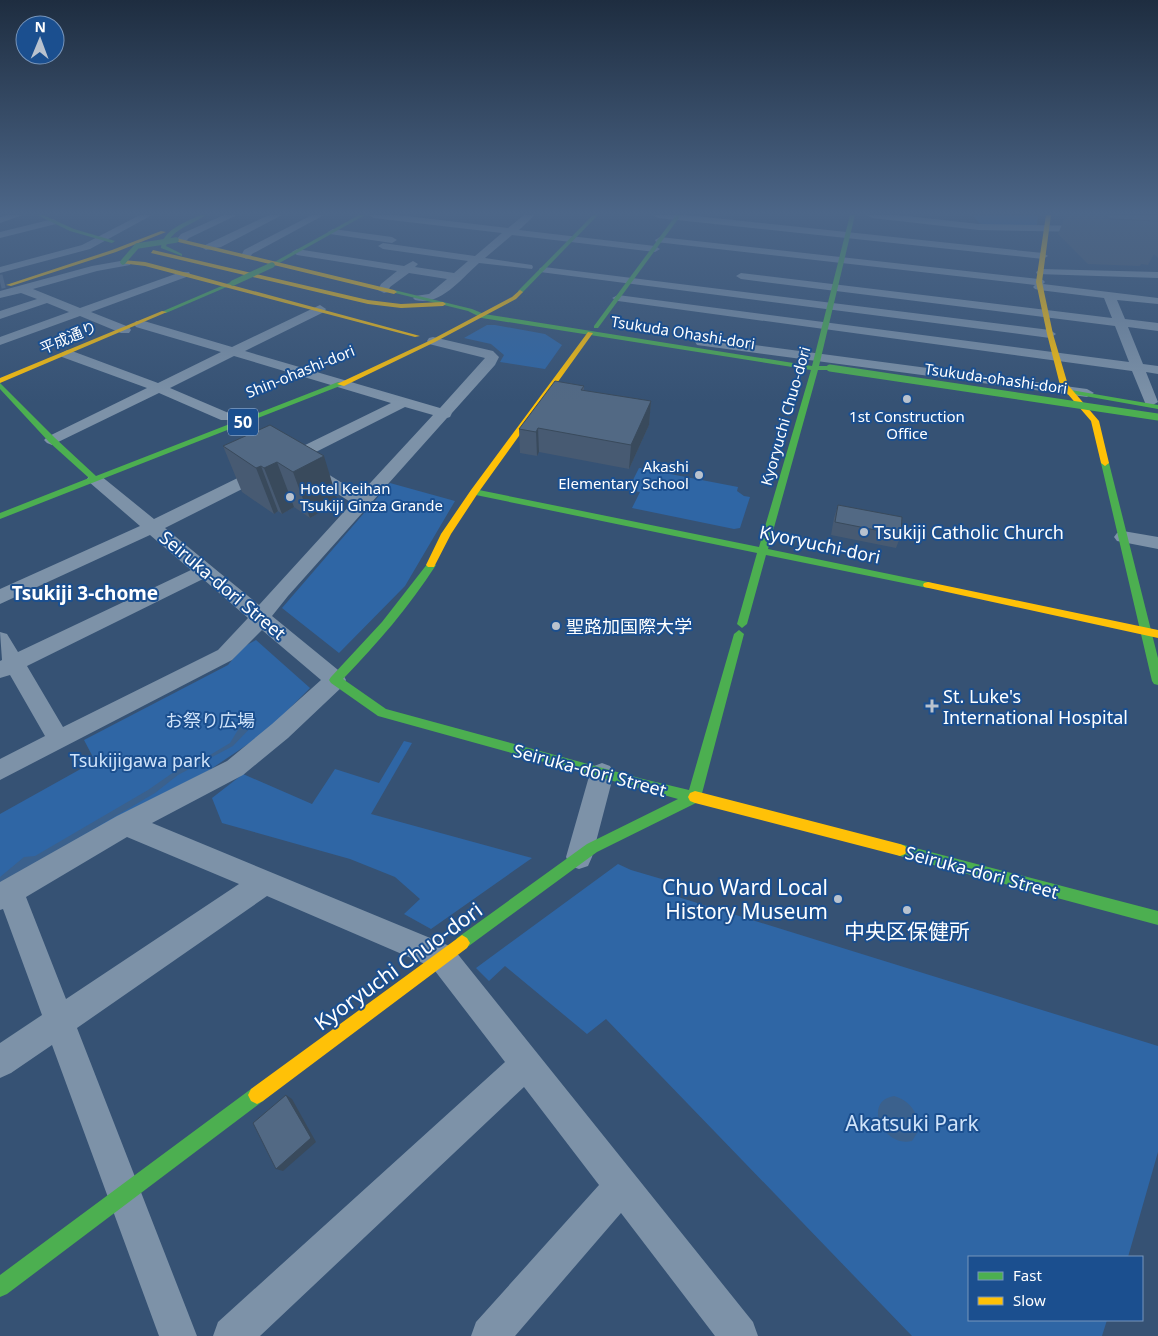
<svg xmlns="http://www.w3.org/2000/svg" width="1158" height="1336" font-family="'Noto Sans','Noto Sans JP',sans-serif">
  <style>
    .green { fill: #2f66a5 }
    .water { fill: #3b618d }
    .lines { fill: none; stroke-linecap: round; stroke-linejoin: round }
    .highway-tunnel { stroke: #546c89; stroke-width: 14; stroke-dasharray: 14 7; stroke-linecap: butt }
    .street { fill: #7d92a8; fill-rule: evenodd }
    .fast { fill: #4caf50; fill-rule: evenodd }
    .slow { fill: #ffc107; fill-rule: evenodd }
    .fast-bridge-far1 { stroke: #4caf50; stroke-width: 5.5 }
    .fast-bridge { stroke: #4caf50; stroke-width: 7 }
    .wall { fill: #475a72 }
    .shaded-wall { fill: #394a5c }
    .building { fill: #526984; stroke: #394a5c }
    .poi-dot { fill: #b9c2ce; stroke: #1b4f8f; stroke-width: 2 }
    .labels { text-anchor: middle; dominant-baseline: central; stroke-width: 4; stroke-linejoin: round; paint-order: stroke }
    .far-street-label { font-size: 15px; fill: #fff; stroke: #1b4f8f }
    .far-poi-label { font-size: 15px; fill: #fff; stroke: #1b4f8f }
    .shield { fill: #1b4f8f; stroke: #bbcadd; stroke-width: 1 }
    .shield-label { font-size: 16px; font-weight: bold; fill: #fff }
    .poi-label { font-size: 18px; fill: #fff; stroke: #1b4f8f; text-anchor: start }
    .street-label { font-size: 18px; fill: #fff; stroke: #1b4f8f }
    .park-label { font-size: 18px; fill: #cfe3fa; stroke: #1b4f8f }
    .neighbourhood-label { font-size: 19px; font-weight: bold; fill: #fff; stroke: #1b4f8f }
    .near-poi-label { font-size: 21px; fill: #fff; stroke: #1b4f8f; text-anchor: end }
    .near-street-label { font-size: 21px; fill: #fff; stroke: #1b4f8f }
    .near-park-label { font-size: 21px; fill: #cfe3fa; stroke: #1b4f8f }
  </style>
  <rect width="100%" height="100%" fill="#365274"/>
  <path class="green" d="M972 215H1038L1037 225H982Z
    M487 325H495L545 334 562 345 545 369 500 362 504 355 491 344 464 338Z
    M639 468 738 487 737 491 744 496 750 497 740 528 734 529 632 508 640 492 628 490Z
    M390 483 455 501 405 586 339 653 282 608Z
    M256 640 310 688 266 732 208 771 0 888V814L95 761 84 740 228 665 243 647Z
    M404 741 412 743 371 814 532 858 431 929 404 914 420 899 395 877 350 859 222 823 212 798 243 774 312 804 335 769 379 783Z
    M618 864 631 870 682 885 678 897 1158 1046V1152L1128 1257H969V1320H1107L1102 1336H912L606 1019 587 1034 505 966 489 981 476 968Z"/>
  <path class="water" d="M245 718 257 721 233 746 178 775 155 793 0 884V877L24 857 35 856 148 790 184 765 195 764 230 743Z
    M894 1096C911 1101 918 1113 919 1130L912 1141C883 1148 862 1101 894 1096Z"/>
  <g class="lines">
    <path class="highway-tunnel" d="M0 282 4 281"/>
    <path class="street" d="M7 215H23L0 223V217Z
      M140 215H152L90 249 0 273V267L82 245Z
      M224 215H237L189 238 185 242H177L176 240 181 234Z
      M269 215H282L221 247 206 250 201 247Z
      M312 215H324L252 254 250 258 246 259 241 256 244 250Z
      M369 215H398L508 228 524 215H535L519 230 655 246 660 249 655 252 512 235 485 258 532 265 533 267 532 269 479 263C462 278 440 307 415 300L413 298 415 296 429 294 447 279 409 273 390 287 388 292 384 293 378 290 381 284 397 271 297 255 292 252 297 249 404 266 413 261 418 264 415 267 454 273 468 261 383 249 378 246 383 243 475 256 502 233 374 218Z
      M653 215H686L1043 253 1048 256 1043 259 658 218Z
      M867 215H898L979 224 1088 226 1093 229 1088 232 979 230 872 218Z
      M53 219 58 222 56 224 0 238V232Z
      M333 229 392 237 397 240 392 243 330 234 328 232Z
      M660 237 1039 279 1043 280 1045 282 1043 284 1158 298V304L1117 300 1125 319 1158 323V331L1128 327 1143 364 1158 366V374L1146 372 1158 402 1151 406 1146 405 1132 371 618 301 612 298 618 295 1129 362 1115 326 741 279 736 276 741 273 1112 318 1104 298 1039 290 1035 289 1033 287 1035 285 656 242 655 240Z
      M126 260 131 263 130 265 97 271 33 289 80 308 181 272H189L190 274 189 276 91 312 129 327 131 330 129 333H121L80 316 0 345V337L69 312 47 303 0 319V311L37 299 21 293 0 298V291L92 266Z
      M544 267 1050 330 1056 334 1050 338 540 272 539 270 540 268Z
      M1041 269 1158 272V278L1037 274 1036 272Z
      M320 305 326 309 324 312 245 351 440 408 485 358 429 344 427 341 429 338 433 337 493 351 499 357 495 365 452 413 450 417 447 418 288 596 272 616 343 674 346 680 343 686 288 738 243 775 152 823 452 947 753 1322 758 1336H715L621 1213 515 1336H471L476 1322 599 1185 524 1087 260 1336H213L218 1322 505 1062 432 967 267 896 77 1028 197 1336H159L52 1045 11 1073 0 1078V1043L42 1015 3 909 0 910V882L117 816 227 761 272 724 321 680 262 630 232 660 0 780V759L45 736 10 675 0 678V661L2 660 0 632 7 634 18 652 191 570 150 535 0 604V589L140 526 89 482 87 479 89 476H101L154 519 391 403 234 356 170 388 231 414 233 417 231 420H221L159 393 52 445 47 443 44 440 47 437 147 388 62 357 60 354 67 350 72 351 158 383 221 352 136 327 134 324 136 321H144L232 347ZM405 407 433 415 360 494 315 466H303L301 469 303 472 352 503 259 605 165 528ZM203 579 248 618 218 650 63 727 27 666ZM127 837 239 884 66 999 26 897Z
      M701 338 1087 389 1094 393 1087 397 697 345 695 342 697 339Z
      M236 420 241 421 282 448 279 451H269L231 427 229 424 231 421Z
      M1123 531 1158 537V549L1117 541 1114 537 1117 533Z
      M602 763 610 766 614 773 592 857 588 866 579 869 570 866 566 857 590 773 594 766Z"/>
    <path class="fast" d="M37 215H43L74 229 115 241 112 243 70 231Z
      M200 215H206C192 225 173 228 166 246L182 254V256L161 248C162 230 186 222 200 215Z
      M359 215H365L274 266 269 265Z
      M593 215H598L522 293H518V291Z
      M676 215H681L598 328H594V326Z
      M850 215H855L819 366H830L834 368 830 370H818L768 549 928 582 932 583 933 585 932 587 928 588 766 555 747 624 742 628 737 624 757 553 471 494 470 492 474 489 759 547 811 370 482 318 468 311 391 292 394 290 472 309 484 314 812 366Z
      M231 282 236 283 166 313 161 312Z
      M338 382 345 384 0 519V513L89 478 49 442 0 389V383L55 438 96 476Z
      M1065 389 1158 405V409L1068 393 1064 391Z
      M1105 460 1109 463 1158 658V685L1154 684 1152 681 1101 463Z
      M431 562 436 565C409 607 377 644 343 679L386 709 643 779 689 790 734 634 739 630 744 634 700 801 597 852 462 951 457 948 454 943 457 938 587 844 678 799 378 716 331 683 329 680 331 677 382 622 428 563Z
      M900 844 1158 911V925L900 856 895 854 893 850 895 846Z
      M257 1086 263 1089 266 1095 263 1101 7 1294 0 1297V1275L251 1089Z"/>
    <path class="slow" d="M1046 215H1051L1042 282 1053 334 1068 385 1099 421 1109 463 1105 466 1101 463 1091 421 1060 385 1047 334 1036 282Z
      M161 231 166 232 116 252 11 286 6 285 112 250Z
      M176 238 394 290 397 292 394 294 174 241Z
      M153 250 368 300 401 304 443 302 446 304 443 306 401 308 368 304 151 253Z
      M123 260 145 262 187 273 420 336 415 337 145 266 121 263Z
      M520 290 523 292 516 299 435 342 344 386 337 384 431 340 512 297Z
      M162 311 167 312 0 383V378Z
      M588 332 593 333 478 493 451 534 434 567H428L426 565 441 534 471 490Z
      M928 582 1158 630V638L924 587 923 585 924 583Z
      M695 791 900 844 905 846 907 850 905 854 900 856 695 803 690 801 688 797 690 793Z
      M462 935 467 938 470 943 467 948 263 1101 257 1104 251 1101 248 1095 251 1089Z"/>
    <path class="fast-bridge-far1" d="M123 262 137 246 176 240
      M233 283 272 265"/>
    <path class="fast-bridge" d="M830 368 1158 417"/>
  </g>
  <path class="wall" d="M1066 215H1158V258L1154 254 1148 265 1141 264 1140 266 1088 264 1058 234Z
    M584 386V391L651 401 649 425 629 469 539 452 537 456 520 453 519 429Z
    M270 425 338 502 310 518 294 507 282 514 278 511 274 514 242 492 223 446Z
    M838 505 901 535 896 548 831 535 834 518Z"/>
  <path class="shaded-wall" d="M651 401 649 425 629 469 631 445Z
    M538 428 539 452 537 456 536 432Z
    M324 456 338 502 310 518 293 472Z
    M277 462 294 507 282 514 264 468Z
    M261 466 278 511 274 514 256 468Z
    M286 1095 292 1099 316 1142 283 1171 276 1169Z"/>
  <path class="building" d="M1105 215H1158V221L1110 219Z
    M555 381 584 386 581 390 651 401 631 445 538 428 536 432 519 429Z
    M270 425 324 456 293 472 277 462 264 468 261 466 256 468 223 446Z
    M838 505 902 517 901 535 835 522Z
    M286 1095 311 1138 276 1169 253 1123Z"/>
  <linearGradient id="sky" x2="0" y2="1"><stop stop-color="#1e2d40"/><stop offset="0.53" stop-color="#4c6688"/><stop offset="1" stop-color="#4c6688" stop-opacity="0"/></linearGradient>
  <rect width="1158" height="402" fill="url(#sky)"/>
  <g class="poi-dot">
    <circle cx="907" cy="399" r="5"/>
    <circle cx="699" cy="475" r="5"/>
    <circle cx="290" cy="497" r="5"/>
    <circle cx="864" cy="532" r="5"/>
    <circle cx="556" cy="626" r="5"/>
    <path d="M929.5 698.5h5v5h5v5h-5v5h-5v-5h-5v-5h5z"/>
    <circle cx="838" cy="899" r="5"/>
    <circle cx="907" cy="910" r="5"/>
  </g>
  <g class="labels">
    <g class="far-street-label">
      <text transform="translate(683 332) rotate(9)">Tsukuda Ohashi-dori</text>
      <text transform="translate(68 337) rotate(-23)">平成通り</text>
      <text transform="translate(300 371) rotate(-22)">Shin-ohashi-dori</text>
      <text transform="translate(996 378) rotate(8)">Tsukuda-ohashi-dori</text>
      <text transform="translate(785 416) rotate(-74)">Kyoryuchi Chuo-dori</text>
    </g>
    <g class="far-poi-label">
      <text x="907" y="416">1st Construction<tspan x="907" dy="17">Office</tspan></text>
      <text x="689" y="466" text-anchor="end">Akashi<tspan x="689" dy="17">Elementary School</tspan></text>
      <text x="300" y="488" text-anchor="start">Hotel Keihan<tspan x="300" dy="17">Tsukiji Ginza Grande</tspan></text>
    </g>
    <rect class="shield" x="228" y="408.5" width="30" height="27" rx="4"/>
    <g class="shield-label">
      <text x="243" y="422">50</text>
    </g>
    <g class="poi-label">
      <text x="874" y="532">Tsukiji Catholic Church</text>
      <text x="566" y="626">聖路加国際大学</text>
      <text x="943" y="696">St. Luke's<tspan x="943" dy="21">International Hospital</tspan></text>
    </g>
    <g class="street-label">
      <text transform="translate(820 544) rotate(12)">Kyoryuchi-dori</text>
      <text transform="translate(223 585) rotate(40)">Seiruka-dori Street</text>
      <text transform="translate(590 770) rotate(15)">Seiruka-dori Street</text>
      <text transform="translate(982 872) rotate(15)">Seiruka-dori Street</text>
    </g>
    <g class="park-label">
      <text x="210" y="720">お祭り広場</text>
      <text x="140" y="760">Tsukijigawa park</text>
    </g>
    <g class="neighbourhood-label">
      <text x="85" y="593">Tsukiji 3-chome</text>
    </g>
    <g class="near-poi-label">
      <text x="828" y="887">Chuo Ward Local<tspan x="828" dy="24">History Museum</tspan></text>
      <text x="907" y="931" text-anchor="middle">中央区保健所</text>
    </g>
    <g class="near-street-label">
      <text transform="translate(398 966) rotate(-36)">Kyoryuchi Chuo-dori</text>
    </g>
    <g class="near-park-label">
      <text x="912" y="1123">Akatsuki Park</text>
    </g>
  </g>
  <rect x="968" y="1256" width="175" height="65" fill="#1b4f8f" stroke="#7695bc"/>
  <rect x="978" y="1272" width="25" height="8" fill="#4caf50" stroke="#7695bc"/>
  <text x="1013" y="1281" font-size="15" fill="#ffffff">Fast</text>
  <rect x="978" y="1297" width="25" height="8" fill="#ffc107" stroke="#7695bc"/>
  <text x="1013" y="1306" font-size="15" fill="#ffffff">Slow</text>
  <g transform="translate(40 40) rotate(1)"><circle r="24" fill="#1b4f8f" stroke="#7695bc"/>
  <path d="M0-4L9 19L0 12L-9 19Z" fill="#b9c2ce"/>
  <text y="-8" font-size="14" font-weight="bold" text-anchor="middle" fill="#ffffff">N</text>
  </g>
</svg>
